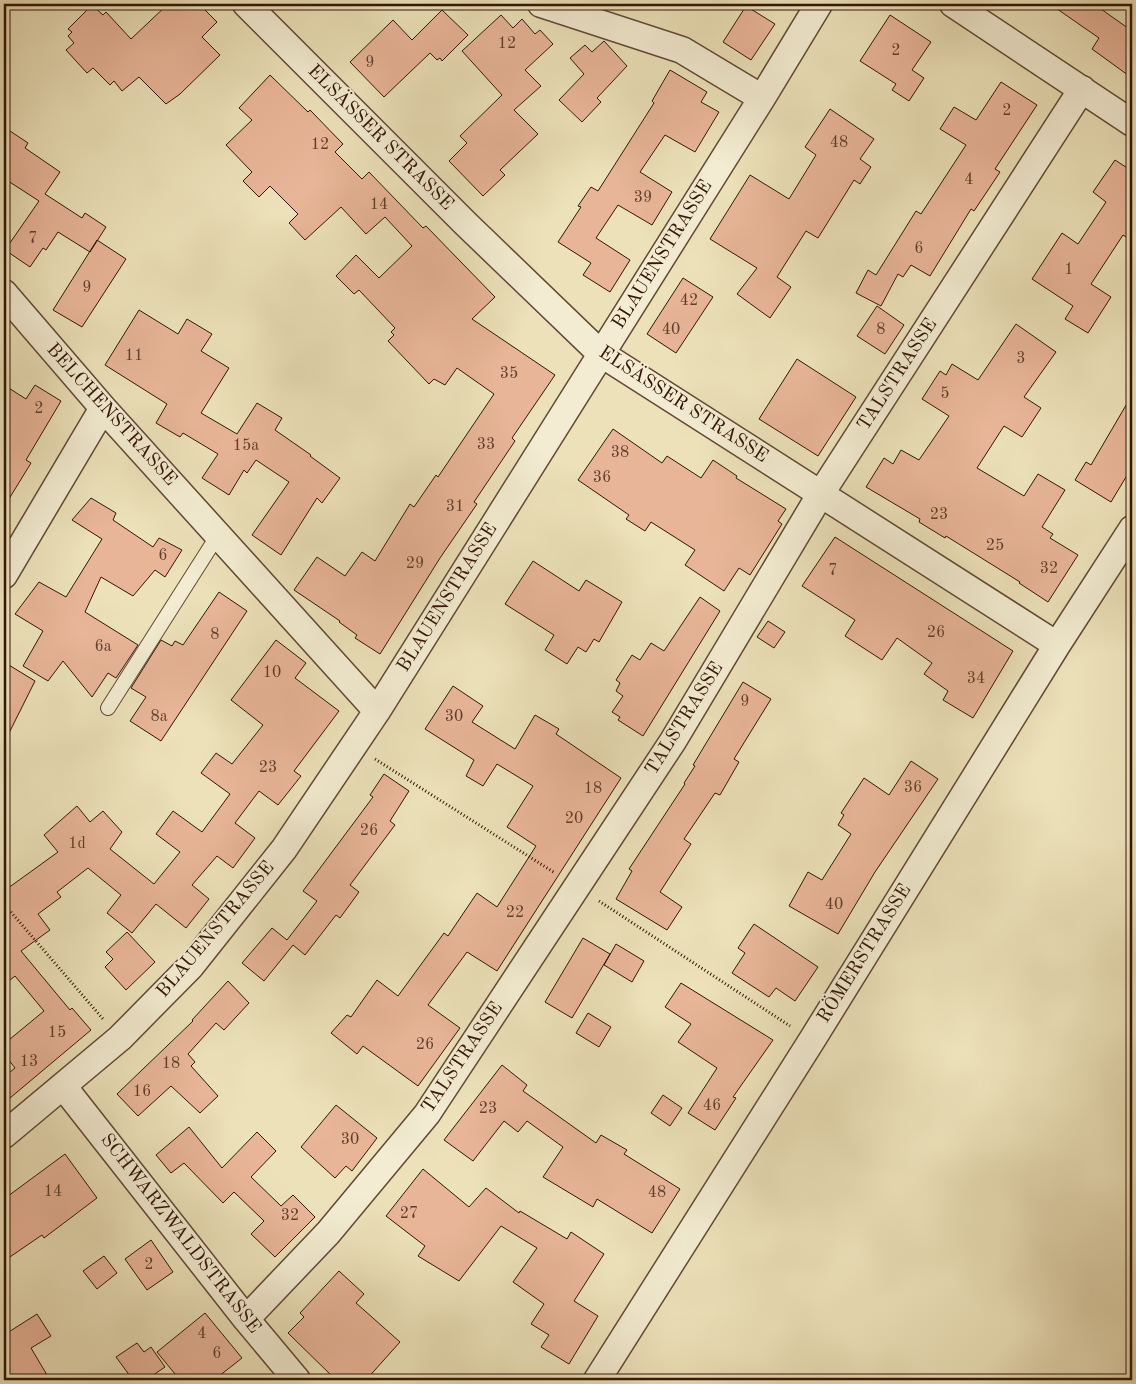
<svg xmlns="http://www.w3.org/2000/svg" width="1136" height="1384" font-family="'Old Standard TT',serif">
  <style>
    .building { fill: #e8b598; stroke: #321607 }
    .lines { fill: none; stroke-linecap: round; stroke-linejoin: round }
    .lane-casing { stroke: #604934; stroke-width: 16 }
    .street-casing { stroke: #604934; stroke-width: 29 }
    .path { stroke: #321607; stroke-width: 3; stroke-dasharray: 1 2.5; stroke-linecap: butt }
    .lane { stroke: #f3ecd2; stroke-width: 14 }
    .street { stroke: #f3ecd2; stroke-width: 26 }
    .labels { text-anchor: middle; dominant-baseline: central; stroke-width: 4; stroke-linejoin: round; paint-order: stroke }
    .number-label { font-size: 16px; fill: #603e2b }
    .street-label { font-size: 19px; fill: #321607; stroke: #f3ecd2 }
  </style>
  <rect width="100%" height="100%" fill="#ece1b9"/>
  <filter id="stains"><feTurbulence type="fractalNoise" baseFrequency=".004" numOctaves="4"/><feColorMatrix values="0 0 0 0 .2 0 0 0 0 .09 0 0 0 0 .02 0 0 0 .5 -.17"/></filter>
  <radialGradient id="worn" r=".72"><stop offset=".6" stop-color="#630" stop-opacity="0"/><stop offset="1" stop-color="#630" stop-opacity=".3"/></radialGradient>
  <path class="building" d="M168 4H199L217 22 202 37 220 55 180 94 166 104 139 77 122 91 114 81 110 85 93 68 87 73 66 50 74 43 68 36 72 32 68 29 92 5 103 15 106 12 131 39Z
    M1050 4H1094L1132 31V78L1092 49 1099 38Z
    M746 6 775 24 751 60 723 42Z
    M442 10 468 35 442 61 440 58 437 60 430 53 384 97 350 62 393 20 412 40Z
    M501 15 513 28 522 19 535 34 540 30 553 44 525 70 541 86 514 110 538 134 500 170 505 175 483 196 449 161 467 143 460 136 502 95 462 51Z
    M890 15 931 42 912 70 924 78 909 101 892 90 896 84 860 61Z
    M604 41 627 66 597 98 601 102 582 122 559 100 584 74 570 58 585 45 592 52Z
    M670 70 707 92 701 102 719 112 695 152 665 135 640 172 672 192 652 225 618 205 596 238 630 260 610 292 583 275 591 263 558 242 581 207 578 206 591 187 598 191 654 103 652 101Z
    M270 75 308 112 310 110 343 144 335 152 362 179 369 172 423 228 426 226 495 297 472 319 555 375 512 438 515 441 474 502 477 504 440 558 380 654 355 638 357 635 339 622 340 621 294 590 317 557 345 576 362 552 375 561 410 504 414 507 436 475 438 477 494 394 457 368 445 385 434 379 429 384 388 341 394 335 391 332 395 328 359 290 354 294 336 276 356 255 379 278 412 246 385 217 366 234 341 207 305 240 289 223 298 214 270 186 259 197 243 181 252 172 226 145 252 120 239 108Z
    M1001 82 1037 105 995 169 1000 172 974 211 971 209 930 276 911 265 903 277 898 274 881 306 856 293 868 270 876 275 916 211 921 214 966 145 940 129 954 107 976 120Z
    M830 109 874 139 860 159 871 167 860 184 854 180 818 238 806 231 777 277 791 287 770 318 737 294 757 268 710 239 750 175 789 199 816 155 805 147Z
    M4 127 28 143 25 148 60 172 45 194 82 218 85 213 106 227 90 252 58 232 46 250 43 248 30 267 5 250 39 201 5 179 4 181Z
    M1115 160 1132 171V241L1123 235 1091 284 1111 297 1088 333 1065 319 1073 306 1032 279 1062 233 1078 244 1106 202 1093 192Z
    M97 240 126 259 82 327 53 310Z
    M683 278 713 297 676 353 647 334Z
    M877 306 904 325 885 354 857 336Z
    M139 310 178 334 187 319 212 334 201 351 229 368 201 413 237 434 257 403 282 418 275 430 311 455 310 456 340 478 322 503 317 498 281 555 252 535 289 482 256 460 247 473 244 470 229 495 202 478 218 454 183 433 180 437 156 423 167 404 105 365Z
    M1016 324 1056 352 1024 397 1041 408 1022 437 1004 426 977 468 1024 496 1038 474 1065 490 1042 527 1053 534 1050 538 1078 555 1048 602 1019 583 1020 582 946 536 945 538 919 522 920 519 866 487 884 458 893 464 901 450 919 460 949 416 922 399 940 371 946 375 952 364 978 380Z
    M797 359 856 397 818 456 759 419Z
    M4 385 26 399 35 385 61 401 26 460 31 463 4 507Z
    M1132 395V467L1111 502 1075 480 1086 462 1091 465Z
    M613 429 662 463 667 456 701 478 713 460 737 476 736 478 786 509 778 521 782 524 750 575 739 568 724 591 685 565 695 550 651 522 645 531 626 519 629 515 578 480Z
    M91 498 116 513 113 520 153 547 159 538 182 550 165 577 155 570 133 596 101 577 85 612 138 645 116 678 108 673 92 697 63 661 48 681 23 666 43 631 15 614 39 582 66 597 102 539 72 520Z
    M835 537 1013 651 973 718 943 700 948 691 924 674 932 663 897 638 882 660 845 636 855 620 802 586Z
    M533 561 579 591 586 580 622 602 599 642 594 639 586 652 578 647 567 664 545 650 554 635 505 604Z
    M219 592 247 611 161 741 130 721 146 697 131 688 161 640 172 646 175 641 183 645Z
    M700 597 720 611 643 736 618 720 620 717 612 712 623 696 616 691 620 683 616 680 632 655 640 660 651 643 664 651Z
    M768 621 785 632 774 648 757 637Z
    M276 640 306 663 295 678 339 711 294 771 301 776 278 805 259 791 235 823 255 838 233 868 217 856 192 885 209 899 186 928 156 904 132 933 107 913 121 895 88 868 57 892 61 897 38 914 50 930 21 951 70 1010 72 1008 91 1030 4 1103V1077L15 1068 4 1054V1044L44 1011 15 976 4 985V891L58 852 44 835 77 806 90 822 103 811 122 832 110 849 154 884 180 852 156 834 173 811 202 832 230 794 201 773 216 753 232 764 263 725 231 700Z
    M4 662 35 681 4 743Z
    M743 682 771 699 734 759 739 762 720 795 715 793 684 839 691 844 660 892 682 907 667 930 616 899 632 871 629 869 685 784 684 783 695 766 693 765Z
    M453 686 483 706 472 722 515 749 535 715 559 729 556 734 621 778 497 971 467 952 428 1005 460 1028 418 1086 363 1046 357 1054 331 1033 347 1015 351 1017 377 980 398 996 444 933 448 936 477 893 497 907 536 846 507 827 533 786 497 764 483 786 466 776 474 760 425 729Z
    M911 761 938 779 875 872 838 934 789 906 808 872 822 880 851 834 838 825 844 815 841 813 864 778 889 795Z
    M384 774 409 791 390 821 395 825 350 885 359 892 340 918 336 915 305 955 293 945 264 981 242 963 272 928 287 940 317 901 303 891 373 797 370 795Z
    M754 924 818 967 795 1001 776 988 769 997 732 973 745 953 738 948Z
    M127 932 155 962 126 990 105 967 113 959 106 952Z
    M583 938 610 954 572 1018 545 1002Z
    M616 944 644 961 632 982 604 965Z
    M228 981 249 1003 224 1030 216 1023 188 1054 195 1062 191 1066 218 1096 200 1113 171 1086 138 1116 117 1094 193 1021 192 1020Z
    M681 983 773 1040 733 1097 736 1098 715 1130 688 1113 717 1068 678 1042 691 1024 665 1007Z
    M588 1013 611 1027 599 1047 576 1033Z
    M502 1065 527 1085 523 1091 596 1143 601 1135 627 1150 624 1154 680 1189 652 1233 597 1199 593 1207 543 1177 563 1147 527 1121 518 1132 504 1121 473 1161 444 1140Z
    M663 1095 682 1108 670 1126 651 1113Z
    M336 1105 377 1138 352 1171 346 1166 335 1178 301 1147Z
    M189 1127 222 1168 257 1132 276 1151 251 1177 281 1206 293 1195 315 1217 275 1257 251 1234 264 1221 234 1192 223 1203 184 1163 171 1173 156 1155Z
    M65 1154 97 1198 44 1238 42 1235 4 1261V1199Z
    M423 1169 469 1207 486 1188 519 1213 520 1211 567 1239 571 1232 604 1254 574 1301 598 1316 569 1364 541 1347 549 1335 531 1324 544 1304 513 1282 537 1248 501 1226 459 1281 418 1256 425 1246 386 1216Z
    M151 1240 173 1272 147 1290 125 1259Z
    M104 1256 117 1273 97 1289 83 1271Z
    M339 1271 364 1294 356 1303 400 1342 366 1380H336L288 1333 304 1317 300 1313Z
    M205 1313 242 1358 214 1380H180L157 1352Z
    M37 1314 51 1336 31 1348 50 1380H4V1335Z
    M137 1343 144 1352 151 1347 165 1367 146 1380H133L116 1357Z"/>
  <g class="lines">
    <defs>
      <path id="lane" d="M108 708 218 535"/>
      <path id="street" d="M246 4 466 224 600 353 1057 645
        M541 4 682 50 762 98
        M953 4 1132 123
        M4 293 103 408 377 711
        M4 575 103 408
        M63 1086 246 1319 297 1380
        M4 1135 120 1038 191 966 284 849 377 711 762 98 819 4
        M246 1319 328 1233 427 1114 673 741 820 495 1082 89
        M597 1380 812 1040 1057 645 1132 529"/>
    </defs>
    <use href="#lane" class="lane-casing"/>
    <use href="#street" class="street-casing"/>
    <path class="path" d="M375 759 555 873
      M599 901 790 1026
      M4 904 103 1019"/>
    <use href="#lane" class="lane"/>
    <use href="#street" class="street"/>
  </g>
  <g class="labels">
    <g class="number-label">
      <text x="507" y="44">12</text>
      <text x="896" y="51">2</text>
      <text x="370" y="63">9</text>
      <text x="1007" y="111">2</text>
      <text x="839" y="143">48</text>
      <text x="320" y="145">12</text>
      <text x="969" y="180">4</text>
      <text x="643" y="198">39</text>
      <text x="379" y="205">14</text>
      <text x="33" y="239">7</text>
      <text x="919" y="249">6</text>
      <text x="1069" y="270">1</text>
      <text x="87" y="288">9</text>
      <text x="689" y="301">42</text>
      <text x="671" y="330">40</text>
      <text x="881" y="330">8</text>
      <text x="134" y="356">11</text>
      <text x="1021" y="359">3</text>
      <text x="509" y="374">35</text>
      <text x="945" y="394">5</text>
      <text x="39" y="409">2</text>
      <text x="486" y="445">33</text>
      <text x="246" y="446">15a</text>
      <text x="620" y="453">38</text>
      <text x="602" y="478">36</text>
      <text x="455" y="507">31</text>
      <text x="939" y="515">23</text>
      <text x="995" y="546">25</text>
      <text x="163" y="556">6</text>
      <text x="415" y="564">29</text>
      <text x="1049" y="569">32</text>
      <text x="833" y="571">7</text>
      <text x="936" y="633">26</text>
      <text x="215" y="635">8</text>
      <text x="103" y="647">6a</text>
      <text x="272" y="673">10</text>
      <text x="976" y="679">34</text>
      <text x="745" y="702">9</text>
      <text x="159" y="717">8a</text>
      <text x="454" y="717">30</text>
      <text x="268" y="768">23</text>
      <text x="913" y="788">36</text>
      <text x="593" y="789">18</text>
      <text x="574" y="819">20</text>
      <text x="369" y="831">26</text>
      <text x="77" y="844">1d</text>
      <text x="834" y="905">40</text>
      <text x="515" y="913">22</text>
      <text x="57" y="1033">15</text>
      <text x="425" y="1045">26</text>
      <text x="29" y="1062">13</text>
      <text x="171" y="1064">18</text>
      <text x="142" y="1092">16</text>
      <text x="712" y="1106">46</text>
      <text x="488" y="1109">23</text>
      <text x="350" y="1140">30</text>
      <text x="53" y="1192">14</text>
      <text x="657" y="1193">48</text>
      <text x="409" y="1214">27</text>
      <text x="290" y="1216">32</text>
      <text x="149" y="1265">2</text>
      <text x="202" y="1334">4</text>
      <text x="217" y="1354">6</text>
    </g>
    <g class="street-label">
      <text transform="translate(380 138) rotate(45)">ELSÄSSER STRASSE</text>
      <text transform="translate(663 255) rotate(-58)">BLAUENSTRASSE</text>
      <text transform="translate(898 375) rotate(-57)">TALSTRASSE</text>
      <text transform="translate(683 405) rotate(33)">ELSÄSSER STRASSE</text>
      <text transform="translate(111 415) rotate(48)">BELCHENSTRASSE</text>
      <text transform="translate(448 598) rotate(-58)">BLAUENSTRASSE</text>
      <text transform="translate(685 719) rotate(-58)">TALSTRASSE</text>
      <text transform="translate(216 930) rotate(-50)">BLAUENSTRASSE</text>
      <text transform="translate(865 954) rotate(-58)">RÖMERSTRASSE</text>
      <text transform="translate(463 1058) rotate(-56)">TALSTRASSE</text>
      <text transform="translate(180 1234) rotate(52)">SCHWARZWALDSTRASSE</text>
    </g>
  </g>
  <rect width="1136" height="1384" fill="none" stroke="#ece1b9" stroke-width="20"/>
  <rect x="5" y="5" width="1126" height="1374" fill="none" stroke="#321607" stroke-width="2.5"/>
  <rect x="10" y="10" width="1116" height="1364" fill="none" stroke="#321607"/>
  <rect width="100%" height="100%" filter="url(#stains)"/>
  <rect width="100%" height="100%" fill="url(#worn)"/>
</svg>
